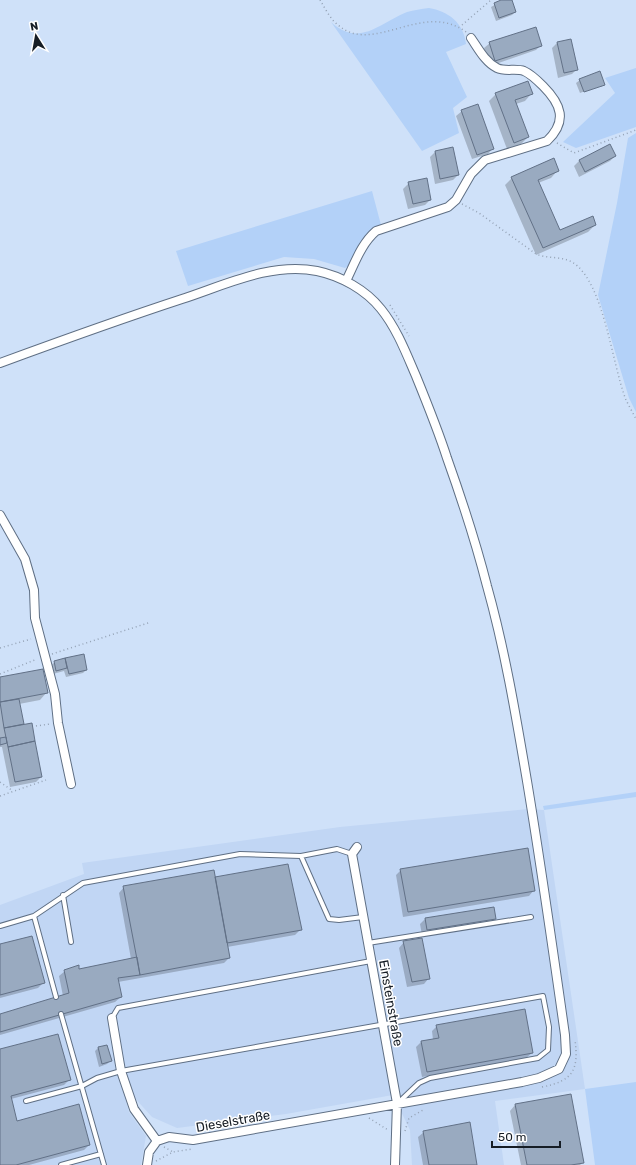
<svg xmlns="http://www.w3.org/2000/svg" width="636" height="1165" font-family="Rubik,sans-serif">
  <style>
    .built { fill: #c1d6f4 }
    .green { fill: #b3d1f8 }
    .shadow { fill: #0003 }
    .building { fill: #99aac0; stroke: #627187 }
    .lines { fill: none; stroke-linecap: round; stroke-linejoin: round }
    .service-casing { stroke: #5f6f84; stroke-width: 6 }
    .minor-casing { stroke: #5f6f84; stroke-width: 10 }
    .path { stroke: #95a3b6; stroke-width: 1.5; stroke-dasharray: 1 3; stroke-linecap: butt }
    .service { stroke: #fff; stroke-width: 4 }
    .minor { stroke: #fff; stroke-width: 8 }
    .labels { text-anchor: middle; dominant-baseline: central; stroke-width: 3; stroke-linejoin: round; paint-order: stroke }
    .street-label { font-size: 13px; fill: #161d25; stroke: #fff }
  </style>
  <rect width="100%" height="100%" fill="#cfe1f9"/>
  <path class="built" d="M528 809 544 810 585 1089 495 1101 504 1165H412L410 1130 393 1095 286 1114 177 1128 152 1117 122 1084 129 1112 146 1136 141 1165H0V905L84 874 82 863 340 827Z"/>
  <path class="green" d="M429 8C448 11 464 23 466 44L446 52 467 97 453 108 459 133 422 151 331 22C359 48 380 23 407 12 414 10 421 9 429 8Z
    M636 68V127L576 148 563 142 615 93 605 78Z
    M636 133V412L629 398 598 295 617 203 628 138Z
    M372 191 381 225C372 230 365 235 360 244 355 252 354 263 345 268L314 259 284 257 188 286 176 251Z
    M636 792V797L544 810 543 806Z
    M636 1082V1165H595L585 1089Z"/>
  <path class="shadow" d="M504 0H511L515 12 512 15 496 21 491 7Z
    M571 40 577 69 572 74 558 78 552 48 557 43Z
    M490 43 541 45 536 50 490 66 484 48Z
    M580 80 604 84 601 87V85L580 93 576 83Z
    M532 93 525 101 516 104 528 137 521 144 507 149 489 101 496 94Z
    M462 111 493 148 488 154 472 159 456 116Z
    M610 145 615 156 610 161 579 177 574 166 579 161Z
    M452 148 458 175 453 180 435 184 430 157 435 152Z
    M558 170 551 178 538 183 559 232 595 225 588 232 536 255 505 185 512 178Z
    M409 183 430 200 425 205 408 209 403 189Z
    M83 655 86 670 83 673 66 677 64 671 53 674 51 665 55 662Z
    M0 678 47 692 40 700 19 704 23 725 41 777 36 782 10 787 2 747H0Z
    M401 870 534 890 529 896 403 917 396 875Z
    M214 878 301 929 295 935 227 947 229 958 224 963 118 982 121 997 115 1002 0 1035V1015L63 996 59 976 65 971 78 970 131 959 119 893 124 887Z
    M493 908 495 919 489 924 422 935 420 924 425 919Z
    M404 942 429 978 424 984 407 987 399 948Z
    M0 945 44 982 38 988 0 998Z
    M437 1026 532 1053 526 1058 422 1077 416 1047 422 1041 433 1040 432 1031Z
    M106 1046 110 1061 107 1064 99 1067 95 1051 98 1048Z
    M0 1050 69 1080 64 1085 11 1099 17 1122 89 1145 84 1150 29 1165H0Z
    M515 1105 583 1162 580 1165H521L510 1111Z
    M424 1132 476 1165H423L418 1137Z"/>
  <path class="building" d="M501 0H512L516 12 499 18 494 3Z
    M536 27 542 46 495 61 489 42Z
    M571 39 578 70 564 73 557 42Z
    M600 71 605 85 584 92 579 79Z
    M528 81 533 94 515 100 529 137 514 143 495 93Z
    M478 104 494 149 477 155 461 110Z
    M610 144 616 156 585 172 579 160Z
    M453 147 459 175 440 179 435 151Z
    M554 158 559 171 538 180 560 230 593 216 596 225 543 248 511 177Z
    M427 178 431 200 413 204 408 182Z
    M84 654 87 670 69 674 65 658Z
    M65 658 67 668 56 671 54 661Z
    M43 669 48 693 0 702V677Z
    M19 699 24 724 4 728 0 702Z
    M32 723 35 741 8 747 4 728Z
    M6 737 7 743 0 745V738Z
    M35 741 42 777 15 782 8 747Z
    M528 848 535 891 408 912 400 869Z
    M288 864 302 930 227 943 215 877Z
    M214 870 230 958 140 975 123 886Z
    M494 907 496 919 427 930 425 918Z
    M32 936 45 983 0 995V944Z
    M422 938 430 979 412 982 403 941Z
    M137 957 140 975 118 978 122 997 0 1032V1014L69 993 64 970 79 965V969Z
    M525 1009 533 1053 427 1072 421 1041 439 1038 436 1025Z
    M58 1034 71 1080 11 1096 17 1121 79 1104 90 1145 16 1165H0V1049Z
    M107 1045 112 1061 102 1064 98 1047Z
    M571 1094 584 1163 571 1165H527L515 1104Z
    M470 1122 477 1165H429L423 1131Z"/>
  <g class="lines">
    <defs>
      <path id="service" d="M301 856 329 919 339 920 363 917
        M63 895 71 942
        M34 916 56 997
        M0 926 34 916 83 883 240 854 301 856 337 849 352 854
        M368 943 531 917
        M61 1014 104 1165
        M112 1018 118 1008 371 961
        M26 1101 82 1086 97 1078 121 1071 543 996 549 1027 548 1050 538 1058 430 1078 419 1083 399 1102
        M61 1165 101 1154"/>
      <path id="minor" d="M346 281C355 263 361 244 376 231L448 207 456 200 471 174 485 160 547 141C568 121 561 104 543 86 538 81 531 74 524 71 516 68 505 72 497 68 485 62 478 48 471 38
        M0 363C60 341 121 319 182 299 225 285 271 262 317 271 341 276 366 290 381 309 397 329 406 353 416 376 427 403 438 430 447 458 462 500 476 543 487 586 505 650 516 716 527 781 541 865 553 950 565 1035L566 1054 559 1069 539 1078 522 1082 193 1140 169 1137 157 1141
        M0 515 25 559 34 590 35 618 55 694 58 723 71 784
        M357 847 352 854 397 1103 395 1165
        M112 1018 121 1071 134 1109 157 1141
        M147 1165 149 1152 157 1141"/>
    </defs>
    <use href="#service" class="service-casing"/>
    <use href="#minor" class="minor-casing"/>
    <path class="path" d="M320 0C325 8 330 19 338 25 373 56 423 0 466 32
      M462 25 491 0
      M557 143 574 153 636 130
      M462 204 479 213 536 254C548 259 561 256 572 262 604 281 612 365 626 400 629 406 633 413 636 419
      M390 305 409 336
      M0 648 31 639
      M52 654 151 622
      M0 674 37 659
      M36 726 50 724
      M0 782 13 791
      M0 796 46 780
      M542 1087C573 1081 579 1070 575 1040
      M369 1118 388 1130
      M405 1131 409 1118 425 1109
      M164 1147 173 1152
      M156 1161 173 1152 192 1149"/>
    <use href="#service" class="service"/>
    <use href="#minor" class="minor"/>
  </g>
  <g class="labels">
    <g class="street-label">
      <text transform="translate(391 1003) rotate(80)">Einsteinstraße</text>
      <text transform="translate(233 1121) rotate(-10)">Dieselstraße</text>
    </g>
  </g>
  <g transform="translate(36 36) rotate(349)" stroke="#ffffff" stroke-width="3" paint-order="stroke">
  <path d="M0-3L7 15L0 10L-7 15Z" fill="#161d25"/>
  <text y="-6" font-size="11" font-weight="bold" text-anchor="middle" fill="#161d25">N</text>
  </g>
  <path d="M492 1141v6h68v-6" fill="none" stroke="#161d25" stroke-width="2"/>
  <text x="498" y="1141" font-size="12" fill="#161d25" stroke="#ffffff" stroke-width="3" paint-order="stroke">50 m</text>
</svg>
